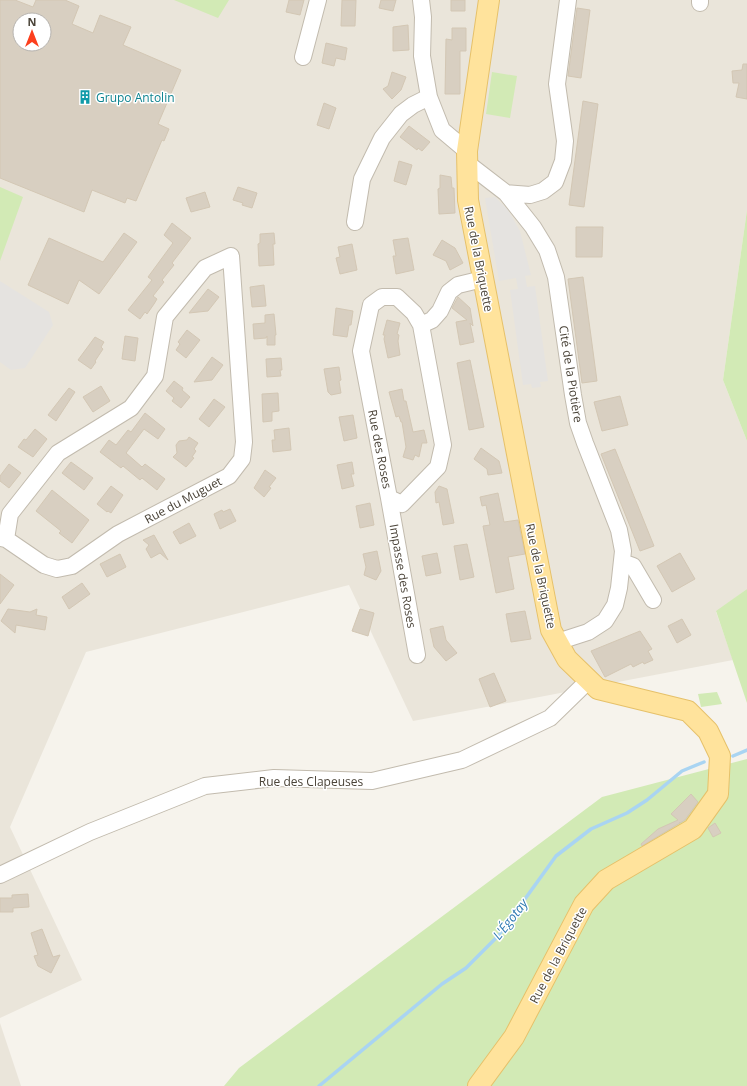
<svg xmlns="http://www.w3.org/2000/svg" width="747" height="1086" font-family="'Open Sans',sans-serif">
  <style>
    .residential { fill: #eae5da; fill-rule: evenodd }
    .green { fill: #d2eab5 }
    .parking { fill: #e5e3e0 }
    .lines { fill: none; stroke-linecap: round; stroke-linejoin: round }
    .stream { stroke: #a9d4f2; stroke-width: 3.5 }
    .building { fill: #d8cfc1; stroke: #d3c7b4; fill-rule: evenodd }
    .minor-casing { stroke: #c2bbae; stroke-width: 18 }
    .major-casing { stroke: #e6c16a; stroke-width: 22 }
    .minor { stroke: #fff; stroke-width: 16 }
    .major { stroke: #ffe39c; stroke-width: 20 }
    .labels { text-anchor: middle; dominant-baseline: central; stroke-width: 3; stroke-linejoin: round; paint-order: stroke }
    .culture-label { font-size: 12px; fill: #0d838f; stroke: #fff; text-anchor: start }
    .street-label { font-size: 12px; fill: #4b4439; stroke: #fff }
    .water-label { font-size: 13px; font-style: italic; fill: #2e7ab2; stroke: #fff }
  </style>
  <rect width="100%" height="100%" fill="#f6f3ec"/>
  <path class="residential" d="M0 0H747V210L723 380 747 441V589L716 612 733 660 413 721 349 585 86 652 10 827 82 980 0 1018ZM20 20H44V44H20Z
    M0 1023 21 1086H0Z"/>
  <path class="green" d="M174 0H229L218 18Z
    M492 72 517 76 510 118 486 114Z
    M0 187 23 197 0 261Z
    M747 210V441L723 380Z
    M747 589V703L716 611Z
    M717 692 722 704 701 707 698 694Z
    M747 759V1086H224L239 1068 602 797Z"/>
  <path class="parking" d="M495 197 508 210 520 231 531 275 525 276 527 287 535 286 548 381 540 382 541 387 532 388 531 384 523 385 510 290 518 289 516 278 499 281 485 198Z
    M0 281 49 312 53 325 25 368 11 370 0 362Z"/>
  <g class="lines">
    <path class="stream" d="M733 756 747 750
      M319 1086 442 984 466 968 499 935 556 856 591 829 627 813 647 800 682 771 704 762"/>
  </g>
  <path class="building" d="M0 0H15L33 7 36 0H65L79 6 72 24 93 33 100 15 131 27 123 45 181 70 158 124 169 129 164 141 162 140 136 201 127 198 125 203 92 190 84 212 0 178ZM20 20H44V44H20Z
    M289 0H304L300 15 286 12Z
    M342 0H356L355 26H341Z
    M381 0H396L393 11 379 8Z
    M451 0H465V11H451Z
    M577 8 590 10 581 78 568 76Z
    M408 25 409 50 393 51V27Z
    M452 28H466V51H460V94H445L446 39 452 40Z
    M326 43 347 48 345 60 336 58 334 66 322 63Z
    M743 64H747V99L736 97 739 83H733L732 71 742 70Z
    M392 72 406 77 401 90 392 99 383 89 388 86Z
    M583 101 598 104 584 207 569 205Z
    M324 103 336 108 329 129 317 125Z
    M409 126 430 142 422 151 418 148 417 150 400 137Z
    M399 161 412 165 406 185 394 181Z
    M440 175 451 177 452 188H454L455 213 439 214 438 189 440 188Z
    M238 187 257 193 252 208 242 205 243 203 233 200Z
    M205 192 210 207 191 212 186 198Z
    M172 223 191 238 172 263 174 265 162 280 164 282 153 296 157 299 154 304 147 314 145 312 140 319 128 310 152 280 148 277 173 243 164 235Z
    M576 227H603L602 257H576Z
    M124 233 137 242 99 294 79 280 68 304 28 285 49 238 103 262Z
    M274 233 275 244H273L274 265 259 266 258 244 260 243V234Z
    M408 238 414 270 396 274 393 256H396L393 240Z
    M442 240 455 248 463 263 450 270 446 261 433 255Z
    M352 244 357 270 340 274 336 258 340 257 338 247Z
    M583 277 597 381 582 383 568 279Z
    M264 285 266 306 252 307 250 287Z
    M208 289 219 297 208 311 189 313Z
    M458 297 470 308 473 326 470 323 474 342 460 345 456 322 467 320 452 308Z
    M336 308 353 311 351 325H349L347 337 333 335Z
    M274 314 276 335H275V345H267V336L266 338 254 339 253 324 265 323V315Z
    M387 320 400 323 397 334 399 335 398 341 400 355 388 358 384 339 385 335H383Z
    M187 330 200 340 186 358 176 350 180 344 178 342Z
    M125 336 138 338 135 361 122 359Z
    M95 337 104 342 101 347 103 349 95 361 96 362 91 369 78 360Z
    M212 357 223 365 212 380 194 382Z
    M281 358 282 370H280L281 376 267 377 266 359Z
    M470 360 484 427 469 430 457 363Z
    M339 367 341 380 339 381 341 393 331 395 328 392 324 369Z
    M174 381 183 388 182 390 190 397 181 408 172 401 174 398 166 391Z
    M101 386 110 401 93 412 83 397Z
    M69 388 75 392 56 421 48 415Z
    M402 389 404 401H406L413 432 424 430 427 443H422L419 457 415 455 413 460 403 457 406 447 402 422H401L399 416 396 417 389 392Z
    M278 393 279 411 272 412V421L263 422 262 394Z
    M620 396 628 425 602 431 594 402Z
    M214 399 225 407 209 427 199 419Z
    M145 413 165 429 158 439 144 429 126 453 142 467 145 464 165 479 157 490 142 478 140 480 123 466 121 468 100 452 109 440 116 445 128 430 131 432Z
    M353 415 357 438 344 441 339 417Z
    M289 428 291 450 273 452 272 440H275L274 430Z
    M35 429 47 439 33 457 18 447 24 439 26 440Z
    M189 437 198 443 194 449 196 451 192 457 194 458 186 467 173 457 177 453 176 445 179 441 187 440Z
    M481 448 499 461 502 473 488 475 487 469 474 459Z
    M615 449 654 546 640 551 601 454Z
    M71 462 93 478 84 490 62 473Z
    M352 462 354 474H351L354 486 342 489 337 465Z
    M9 464 21 473 9 488 0 481V476Z
    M265 470 276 478 269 487 271 488 264 497 254 488Z
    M111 486 123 495 111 513 108 511 107 512 97 504Z
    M439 486 447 489 454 523 443 525 439 502 436 503 435 492Z
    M52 490 89 520 72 543 59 533 61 531 36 511Z
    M498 493 504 522 518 520 525 554 508 557 514 589 496 593 483 526 490 525 486 505 482 506 480 497Z
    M370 503 374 525 360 528 356 506Z
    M230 509 236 521 220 529 214 514 222 510 223 512Z
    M189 523 196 536 180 544 173 532Z
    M154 535 168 560 160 553 151 558 146 549 149 545 143 540Z
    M467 544 474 577 460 580 454 546Z
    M377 551 381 571 376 580 364 575 366 567 363 554Z
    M437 553 441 573 426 576 422 556Z
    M680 553 695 579 672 592 657 566Z
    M120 554 126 567 107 577 100 564Z
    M0 574 14 585 0 604Z
    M82 583 90 594 69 609 62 597Z
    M8 609 30 612 37 609 36 615 47 617 45 630 16 625 15 633 1 621Z
    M360 609 374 613 368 636 352 631Z
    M525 611 531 639 511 642 506 614Z
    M682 619 691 635 677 643 668 626Z
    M443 626 446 640 457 653 446 661 434 647 430 629Z
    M640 631 652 649 648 651 653 660 644 664 643 662 633 667 631 664 605 677 591 651Z
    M494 673 506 701 490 707 479 679Z
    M691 794 698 802 685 820 680 823 679 822 680 823 642 846 641 844 658 829 678 820 671 814Z
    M715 823 721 833 713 837 708 828Z
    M28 894 29 907 13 908V912H0V898H12V895Z
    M42 929 53 957 60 955 51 973 38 966 34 956 38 955 31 933Z"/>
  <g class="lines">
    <defs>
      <path id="minor" d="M421 0 423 17 422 56 429 97
        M700 0V3
        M303 57 318 0
        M467 163 506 193 530 195 543 191 555 182 563 161 565 141 557 84 568 0
        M506 193 533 227 547 250 556 277 573 395 578 423 585 443 619 530 623 551 619 588 615 605 605 621 588 632 557 642
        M355 222 362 179 382 138 401 114 413 105 429 97 442 130 467 151
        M421 325 414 313 397 297H382L371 305 361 351 389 498 402 504 438 467 443 445 421 325 432 320 440 311 449 292 458 285 483 279
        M389 498 417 655
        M0 538 6 539 44 565 57 569 72 566 118 534 229 476 242 459 244 442 231 256 205 268 165 317 155 376 131 408 58 453 10 514 6 539
        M622 562 633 566 653 600
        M0 875 90 832 205 786 274 778 372 781 462 760 550 718 589 680"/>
      <path id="major" d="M478 1086 514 1037 584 904 606 880 693 829 718 794 720 756 708 731 688 711 598 689 567 659 551 630 468 200 467 151 489 0"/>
    </defs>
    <use href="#minor" class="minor-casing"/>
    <use href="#major" class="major-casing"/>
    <use href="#minor" class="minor"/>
    <use href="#major" class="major"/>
  </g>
  <defs>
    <symbol id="building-bare" viewBox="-9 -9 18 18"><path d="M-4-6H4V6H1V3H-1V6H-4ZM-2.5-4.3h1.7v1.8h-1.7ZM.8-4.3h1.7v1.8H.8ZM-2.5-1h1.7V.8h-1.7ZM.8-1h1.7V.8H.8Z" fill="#0f9aa8" stroke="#fff" stroke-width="2.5" paint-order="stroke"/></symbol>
  </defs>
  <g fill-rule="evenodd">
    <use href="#building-bare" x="75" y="87" width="20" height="20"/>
  </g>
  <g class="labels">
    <g class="culture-label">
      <text x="96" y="97">Grupo Antolin</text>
    </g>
    <g class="street-label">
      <text transform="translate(479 259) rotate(79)">Rue de la Briquette</text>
      <text transform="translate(571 374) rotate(81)">Cité de la Piotière</text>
      <text transform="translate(380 449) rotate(79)">Rue des Roses</text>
      <text transform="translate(183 500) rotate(-28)">Rue du Muguet</text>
      <text transform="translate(403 576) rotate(80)">Impasse des Roses</text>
      <text transform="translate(541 576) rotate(78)">Rue de la Briquette</text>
      <text x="311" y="781">Rue des Clapeuses</text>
      <text transform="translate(558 955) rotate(-62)">Rue de la Briquette</text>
    </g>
    <g class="water-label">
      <text transform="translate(510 919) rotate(-52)">L'Égotay</text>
    </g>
  </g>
  <g transform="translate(32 32)"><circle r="19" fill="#ffffff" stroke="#b7b4b0"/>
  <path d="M0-3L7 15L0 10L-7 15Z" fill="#fc3f1d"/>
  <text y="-6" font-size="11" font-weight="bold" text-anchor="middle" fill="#4b4439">N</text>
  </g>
</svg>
